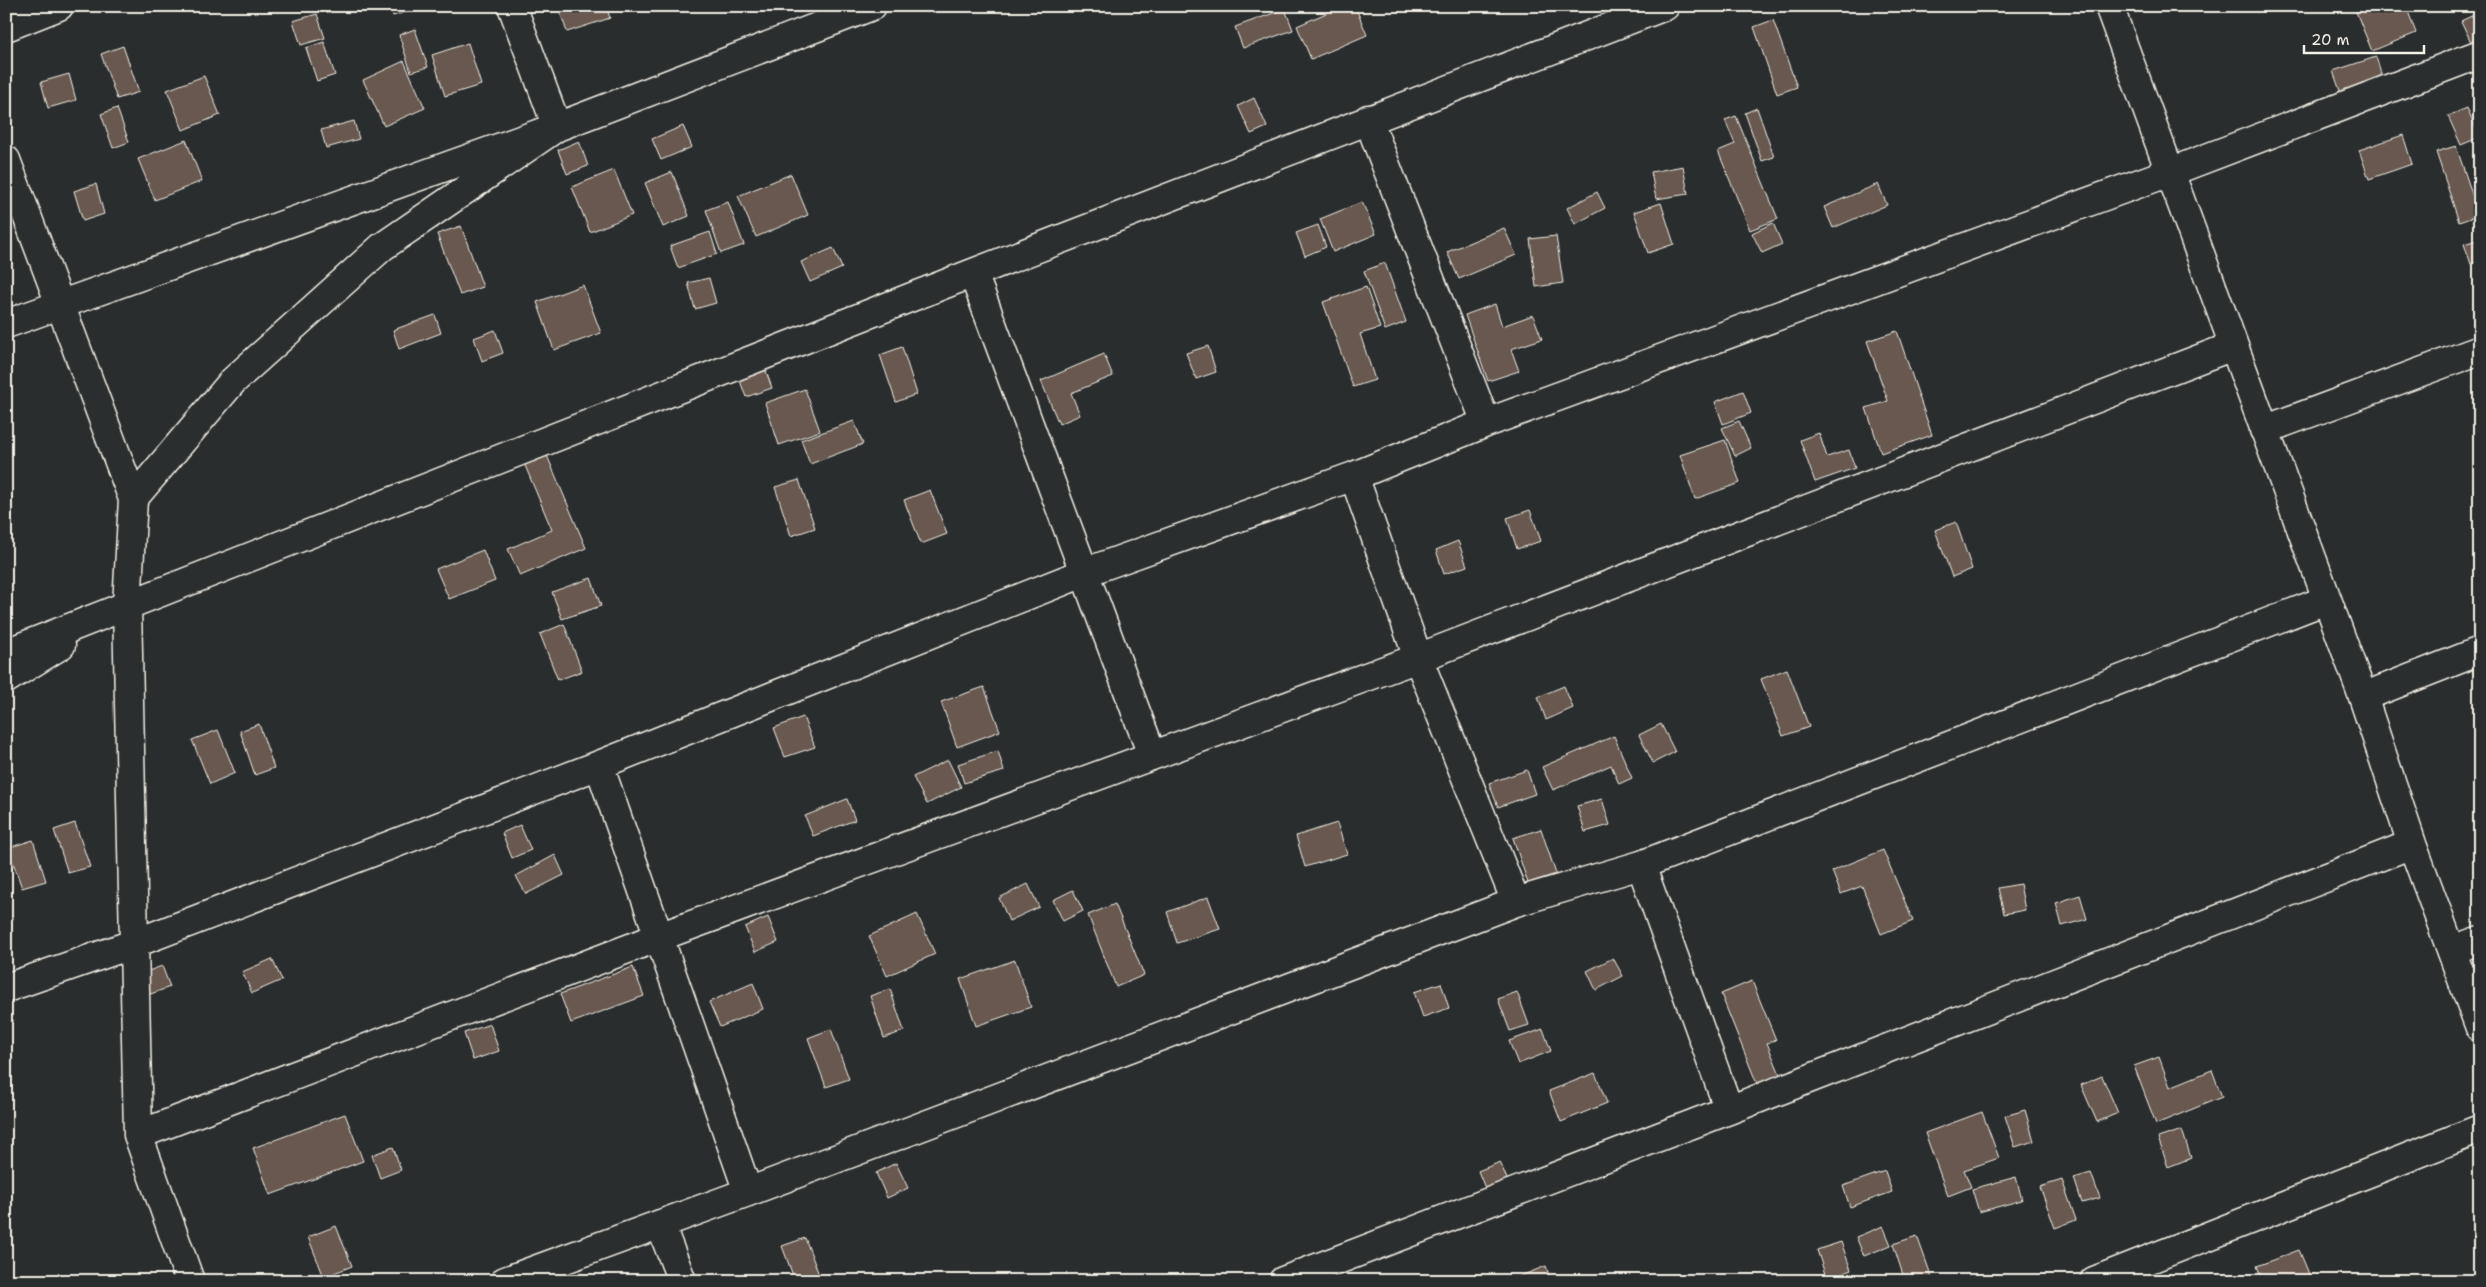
<svg xmlns="http://www.w3.org/2000/svg" width="2486" height="1287" font-family="'Shantell Sans',sans-serif">
  <style>
    .building { fill: #67594f; stroke: #f4f1e8 }
    .lines { fill: none; stroke-linecap: round; stroke-linejoin: round }
    .street-casing { stroke: #f4f1e8; stroke-width: 31 }
    .street { stroke: #2a2d2e; stroke-width: 28 }
  </style>
  <rect width="100%" height="100%" fill="#2a2d2e"/>
  <filter id="ink" filterUnits="userSpaceOnUse"><feTurbulence type="fractalNoise" baseFrequency=".02" numOctaves="2"/><feDisplacementMap in="SourceGraphic" scale="10" xChannelSelector="R" yChannelSelector="G"/><feConvolveMatrix kernelMatrix="1 2 1 2 8 2 1 2 1" color-interpolation-filters="sRGB"/></filter>
  <g filter="url(#ink)">
    <path class="building" d="M390 6H413L414 9 393 16Z
      M558 6H606L610 18 567 32Z
      M1342 6H1355L1367 35 1311 59 1297 26Z
      M2406 6 2416 33 2372 51 2354 7Z
      M1285 9 1293 30 1243 48 1235 27Z
      M2480 12V39L2471 42 2461 21Z
      M317 14 325 38 301 45 293 21Z
      M1773 20 1797 87 1777 94 1754 27Z
      M415 29 428 67 411 72 399 35Z
      M324 42 335 75 317 81 306 48Z
      M468 43 481 85 445 96 432 55Z
      M123 46 139 92 117 99 101 54Z
      M2376 57 2388 94 2346 108 2333 71Z
      M404 61 425 108 384 126 363 80Z
      M69 74 76 100 48 108 41 82Z
      M204 76 220 115 183 130 167 90Z
      M1254 98 1267 127 1251 134 1238 106Z
      M117 108 129 142 113 148 101 114Z
      M1757 108 1774 157 1762 161 1745 113Z
      M2467 108 2480 137 2461 145 2448 116Z
      M1736 116 1778 219 1750 230 1718 151 1735 144 1725 120Z
      M354 121 359 139 326 148 321 130Z
      M683 126 692 147 661 160 652 139Z
      M2403 135 2412 164 2369 179 2359 150Z
      M186 140 202 181 155 200 138 159Z
      M579 141 588 166 567 174 558 150Z
      M2456 146 2479 215 2459 222 2436 152Z
      M2480 152V168L2474 154Z
      M1683 166 1688 194 1656 199 1651 172Z
      M614 170 632 215 590 232 572 187Z
      M672 172 689 216 663 227 645 183Z
      M791 174 808 215 756 237 738 196Z
      M96 184 104 214 83 221 74 191Z
      M1878 184 1887 205 1833 228 1824 207Z
      M1597 192 1605 208 1575 224 1567 208Z
      M728 202 744 245 721 253 706 210Z
      M1362 202 1376 234 1333 252 1320 219Z
      M1661 203 1674 244 1648 253 1634 212Z
      M1773 223 1782 244 1762 253 1752 233Z
      M1318 225 1326 247 1305 256 1296 233Z
      M461 226 483 287 460 295 437 234Z
      M1504 228 1516 255 1459 279 1447 252Z
      M710 232 717 254 678 268 670 246Z
      M1556 236 1563 283 1536 287 1530 239Z
      M2480 239V261L2471 264 2464 244Z
      M833 248 842 268 810 282 801 262Z
      M1385 263 1406 322 1385 330 1364 271Z
      M709 278 716 303 695 309 688 283Z
      M583 285 601 333 554 350 537 302Z
      M1366 287 1380 328 1360 334 1375 380 1353 387 1323 302Z
      M1495 304 1502 326 1533 315 1542 339 1511 349 1519 371 1488 381 1465 315Z
      M435 315 441 333 399 349 393 330Z
      M495 330 503 353 482 361 474 338Z
      M1897 331 1932 435 1881 453 1866 408 1888 401 1867 341Z
      M1208 346 1216 372 1196 379 1186 353Z
      M902 347 917 394 896 402 880 355Z
      M1104 354 1113 376 1071 393 1080 415 1059 424 1041 381Z
      M762 360 772 388 746 397 736 370Z
      M805 389 820 431 779 445 765 403Z
      M1743 391 1751 413 1723 424 1715 402Z
      M854 421 863 444 810 464 801 440Z
      M1739 421 1751 448 1735 456 1722 428Z
      M1819 433 1827 457 1849 450 1855 468 1815 482 1800 440Z
      M1725 440 1740 483 1695 499 1680 455Z
      M543 446 586 548 520 576 508 549 552 530 521 456Z
      M799 480 815 528 791 536 775 487Z
      M930 490 947 534 921 544 904 500Z
      M1530 510 1541 541 1517 549 1507 518Z
      M1956 522 1972 569 1952 577 1935 530Z
      M1458 541 1467 566 1444 574 1436 550Z
      M483 550 495 581 449 599 436 569Z
      M591 578 601 606 562 619 552 592Z
      M564 624 582 671 558 680 540 634Z
      M1787 669 1809 727 1783 736 1761 679Z
      M1564 686 1573 708 1546 720 1538 697Z
      M984 687 1000 731 957 747 941 702Z
      M803 717 815 747 785 757 774 728Z
      M259 724 274 768 255 775 240 731Z
      M1661 724 1675 752 1653 763 1639 735Z
      M218 730 235 773 210 784 192 740Z
      M1614 736 1632 778 1619 784 1611 765 1553 790 1542 767Z
      M998 751 1004 771 964 783 958 764Z
      M948 760 961 787 927 804 913 777Z
      M1527 770 1535 794 1498 807 1489 783Z
      M847 799 855 820 813 836 805 816Z
      M1602 799 1610 825 1585 832 1577 806Z
      M75 823 90 867 68 873 54 830Z
      M1337 823 1347 854 1305 867 1296 836Z
      M520 825 531 850 512 858 502 833Z
      M1541 829 1556 874 1528 883 1513 838Z
      M33 840 46 881 22 888 8 848Z
      M1883 850 1913 921 1881 934 1862 886 1841 894 1832 871Z
      M555 855 564 875 526 894 516 876Z
      M1028 884 1039 907 1009 921 999 898Z
      M2020 884 2025 910 2004 914 1998 888Z
      M1073 890 1083 911 1063 921 1053 900Z
      M2080 895 2087 919 2062 926 2056 903Z
      M1208 897 1220 929 1177 943 1167 912Z
      M1115 904 1144 975 1116 987 1088 915Z
      M917 914 935 954 887 976 869 936Z
      M768 917 778 942 755 952 745 927Z
      M1613 958 1623 976 1596 990 1587 971Z
      M272 959 282 980 252 993 242 972Z
      M1015 960 1031 1007 976 1026 960 979Z
      M162 966 170 987 145 996 138 975Z
      M633 967 644 996 571 1023 560 994Z
      M1752 981 1776 1040 1767 1043 1784 1084 1761 1094 1721 994Z
      M753 983 763 1009 720 1027 709 1002Z
      M1441 983 1449 1008 1423 1017 1414 992Z
      M890 989 904 1031 884 1038 870 996Z
      M1517 992 1529 1025 1510 1031 1498 999Z
      M490 1024 499 1051 473 1060 464 1033Z
      M831 1029 849 1079 826 1087 808 1038Z
      M1543 1029 1551 1051 1518 1064 1509 1041Z
      M2159 1057 2170 1087 2212 1070 2222 1097 2156 1124 2134 1066Z
      M1595 1073 1607 1103 1561 1122 1549 1091Z
      M2102 1076 2118 1113 2097 1122 2081 1085Z
      M2025 1110 2034 1141 2015 1147 2005 1116Z
      M1982 1112 1999 1158 1964 1170 1971 1187 1948 1196 1925 1133Z
      M345 1114 363 1161 270 1195 253 1148Z
      M2182 1130 2191 1158 2168 1167 2158 1138Z
      M393 1147 401 1170 380 1178 372 1155Z
      M1500 1162 1509 1184 1487 1193 1478 1171Z
      M896 1163 908 1188 887 1198 876 1173Z
      M1885 1171 1892 1192 1850 1207 1843 1186Z
      M2091 1173 2100 1198 2082 1203 2074 1178Z
      M2016 1177 2022 1200 1979 1212 1972 1189Z
      M2062 1180 2076 1220 2055 1228 2040 1187Z
      M336 1226 352 1266 324 1277 308 1237Z
      M1883 1226 1891 1245 1864 1256 1856 1237Z
      M1917 1236 1932 1278 1923 1281H1905L1893 1244Z
      M805 1238 821 1280 817 1281H795L782 1246Z
      M1841 1242 1851 1270 1827 1280 1817 1250Z
      M2299 1250 2312 1281H2263L2257 1266Z
      M1546 1266 1551 1281H1508Z"/>
    <g class="lines">
      <defs>
        <path id="street" d="M2109 6 2363 697 2412 844 2480 1028
          M6 27 59 6
          M1368 119 1486 423
          M6 160 133 499 127 605 138 1135 190 1281
          M973 273 1152 755
          M6 324 557 127 872 6
          M2264 430 2480 350
          M1354 476 1418 658 1516 902
          M133 499 233 381 382 247 557 127 512 6
          M6 653 973 273 1665 6
          M6 679 61 645
          M2363 697 2480 651
          M599 765 748 1192
          M1641 865 1729 1110
          M2452 950 2480 940
          M6 988 133 944 599 765 1086 572 1354 476 1486 423 2170 172 2480 54
          M138 1135 659 937 1418 658 2233 346
          M660 1224 682 1281
          M505 1281 748 1192 1516 902 1641 865 2326 600
          M1283 1281 1729 1110 2412 844
          M2094 1281 2480 1129"/>
      </defs>
      <use href="#street" class="street-casing"/>
      <use href="#street" class="street"/>
    </g>
  </g>
  <rect width="2486" height="1287" fill="none" stroke="#2a2d2e" stroke-width="25"/>
  <rect x="12" y="12" width="2461" height="1262" fill="none" stroke="#f4f1e8" stroke-width="2" filter="url(#ink)"/>
  <path d="M2304 45v8h120v-8" fill="none" stroke="#f4f1e8" stroke-width="2.5"/>
  <text x="2311" y="45" font-size="15" fill="#f4f1e8" stroke="#2a2d2e" stroke-width="4" paint-order="stroke">20 m</text>
</svg>
